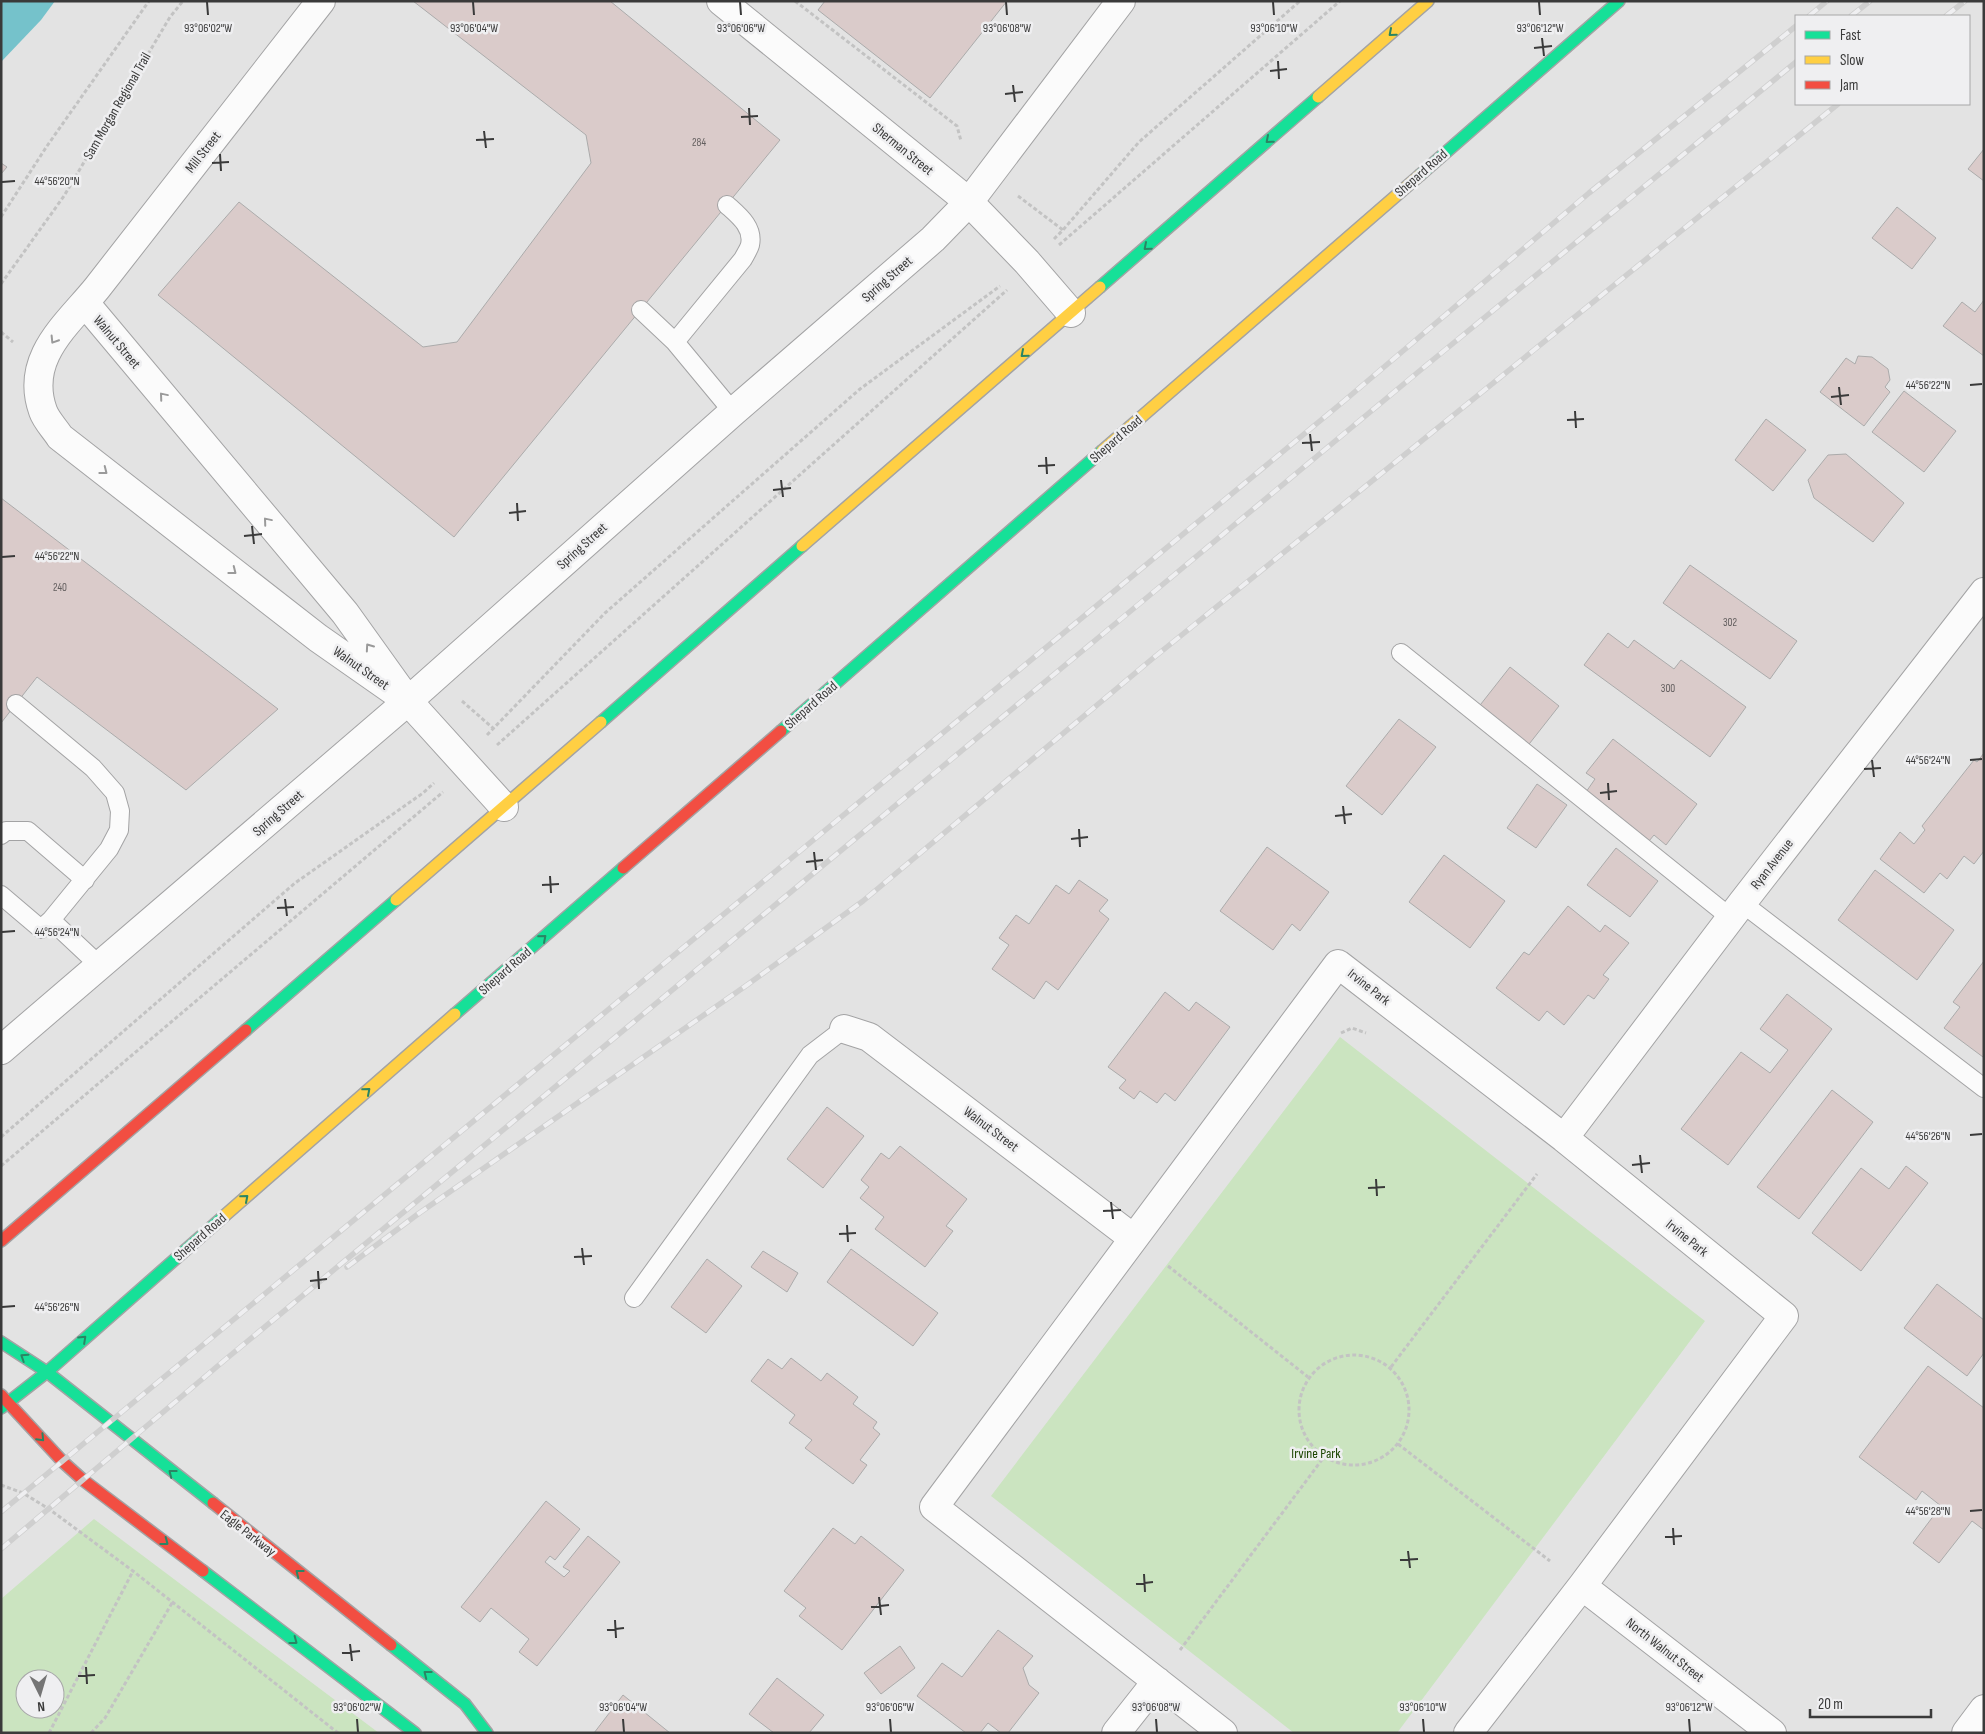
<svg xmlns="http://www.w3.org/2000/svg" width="1985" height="1734" font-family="'Sofia Sans Condensed',sans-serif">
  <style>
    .green { fill: #cbe4c0; fill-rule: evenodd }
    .water { fill: #75c2cb }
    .building { fill: #dacbca; stroke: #ababab }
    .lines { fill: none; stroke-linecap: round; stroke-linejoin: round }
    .lane-casing { stroke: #a3a3a4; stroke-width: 20 }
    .street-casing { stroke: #a3a3a4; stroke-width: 30 }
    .fast-casing { stroke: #a3a3a4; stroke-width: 14 }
    .slow-casing { stroke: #a3a3a4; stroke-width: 14 }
    .jam-casing { stroke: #a3a3a4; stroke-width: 14 }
    .path { stroke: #c3c3c3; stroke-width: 3; stroke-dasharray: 4 2.5; stroke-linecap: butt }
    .lane { stroke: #fbfbfb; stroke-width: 18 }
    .street { stroke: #fbfbfb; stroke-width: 28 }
    .fast { stroke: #16e098; stroke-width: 11 }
    .slow { stroke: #ffcf43; stroke-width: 11 }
    .jam { stroke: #f24e42; stroke-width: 11 }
    .rail-casing { stroke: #cfcfcf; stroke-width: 5.5 }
    .rail { stroke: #efeff1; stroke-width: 4; stroke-dasharray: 11; stroke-linecap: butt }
    .oneway { stroke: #2a8564 }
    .oneway2 { stroke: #9a9a9a }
    .ticks { fill: none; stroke: #3a3a3a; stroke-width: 2 }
    .labels { text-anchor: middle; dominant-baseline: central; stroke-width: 5; stroke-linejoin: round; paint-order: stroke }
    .number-label { font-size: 11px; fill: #625e5e }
    .street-label { font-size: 14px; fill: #3a3a3a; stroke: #efeff1 }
    .park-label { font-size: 14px; fill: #1b4400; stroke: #efeff1 }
    .ticks-label { font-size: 12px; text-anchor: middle; fill: #3a3a3a; stroke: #efeff1; stroke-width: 5; stroke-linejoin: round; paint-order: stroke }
  </style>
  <rect width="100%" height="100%" fill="#e3e3e3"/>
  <path class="green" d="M1340 1037 1705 1321 1397 1733H1294L991 1496Z
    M94 1519 379 1733H1V1599ZM25 1679H55V1709H25Z"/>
  <path class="water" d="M1 1H55L41 20 1 62Z"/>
  <path class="building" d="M413 1H610L780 140 454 537 158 295 239 202 423 347 457 342 591 163 586 135Z
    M825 1H1007L930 98 818 10Z
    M1984 149V181L1968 169Z
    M1 163 7 167 1 174Z
    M1897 207 1936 238 1912 269 1872 238Z
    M1984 300V356L1943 326 1962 302 1975 312Z
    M1858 356 1872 357 1888 369 1890 380 1885 387 1890 392 1864 426 1820 392 1846 358 1855 364Z
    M1904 391 1956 431 1924 472 1872 432Z
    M1766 419 1806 450 1773 491 1735 460Z
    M1846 454 1904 503 1873 542 1814 498 1808 480 1828 455Z
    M1 498 278 709 186 790 37 677 1 723Z
    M1690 565 1797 641 1770 679 1663 603Z
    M1608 633 1628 648 1634 640 1674 669 1681 660 1746 707 1710 757 1584 665Z
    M1510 667 1559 706 1526 748 1477 709Z
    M1399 719 1436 747 1382 815 1346 786Z
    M1613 739 1697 804 1666 845 1654 835 1649 841 1586 792 1595 779 1586 773Z
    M1984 753V851L1974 864 1964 856 1947 879 1940 873 1924 893 1880 859 1900 832 1914 844 1925 830 1922 826 1974 760 1977 762Z
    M1537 784 1567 805 1536 848 1507 828Z
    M1267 847 1329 892 1300 931 1292 924 1273 950 1220 911Z
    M1616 848 1658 881 1630 917 1587 885Z
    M1444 855 1505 901 1470 948 1409 902Z
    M1875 870 1954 930 1917 980 1838 920Z
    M1079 880 1108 900 1099 911 1109 919 1058 990 1046 981 1034 999 992 969 1009 945 999 938 1016 915 1029 924 1056 885 1069 894Z
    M1568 906 1600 932 1605 925 1629 943 1603 975 1609 979 1594 999 1588 995 1564 1025 1547 1011 1539 1021 1496 988 1524 952 1529 955Z
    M1984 961V1057H1983L1944 1028 1960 1007 1953 1002Z
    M1165 992 1189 1011 1196 1002 1230 1027 1175 1101 1165 1093 1157 1103 1140 1091 1134 1099 1119 1088 1126 1080 1108 1067Z
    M1787 994 1832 1029 1728 1165 1681 1129 1741 1052 1770 1073 1788 1050 1760 1029Z
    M1832 1090 1873 1122 1799 1219 1757 1187Z
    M827 1107 864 1136 823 1188 787 1159Z
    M900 1146 967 1199 946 1226 953 1231 925 1267 875 1229 884 1217 860 1198 869 1187 861 1180 881 1153 889 1159Z
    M1906 1166 1928 1183 1861 1271 1812 1233 1861 1168 1889 1189Z
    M851 1249 938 1313 913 1346 827 1282Z
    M763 1251 798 1273 787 1292 751 1267Z
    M707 1259 742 1286 706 1333 671 1307Z
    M1937 1284 1984 1320V1353L1967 1376 1904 1328Z
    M791 1358 821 1381 827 1373 858 1397 853 1404 877 1422 873 1428 880 1434 860 1460 867 1465 853 1484 805 1448 812 1440 789 1423 795 1415 751 1381 768 1359 782 1369Z
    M1928 1366 1984 1408V1530L1972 1521 1939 1563 1913 1543 1941 1506 1922 1491 1916 1500 1859 1457Z
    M546 1501 580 1529 555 1560 550 1556 545 1562 564 1577 570 1571 563 1567 588 1536 620 1562 537 1666 519 1652 529 1639 491 1608 480 1622 461 1607Z
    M833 1528 855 1544 861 1536 904 1570 842 1650 799 1616 806 1608 784 1591Z
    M998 1630 1033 1656 1023 1668 1029 1685 1039 1693 1008 1733H1001L988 1723 980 1733H966L917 1696 942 1663 962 1677Z
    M900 1646 915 1668 881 1694 864 1673Z
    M777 1678 824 1715 809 1733H774L749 1714Z
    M623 1695 670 1733H594Z"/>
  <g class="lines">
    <defs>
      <path id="lane" d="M641 310 675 342 733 412
        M675 342 743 259C745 255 749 249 750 245 754 227 738 215 727 205
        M1401 653 1731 918
        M16 704 93 768 115 793 120 811 119 830 109 849 51 920 100 966
        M1 835 6 831H28L85 880
        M1 895 41 929 51 920
        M1742 903 1984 1088
        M634 1298 810 1055 844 1029"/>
      <path id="street" d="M321 1 97 288C67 325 24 358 43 411 46 420 55 429 60 437L318 638 408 701
        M721 1 969 202 1027 262 1071 313
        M85 303 345 613 408 701 504 807
        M844 1029 869 1037 1133 1238
        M1 1050 408 701 733 412 933 239 969 202 1121 1
        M1564 1138 1742 903 1984 592
        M1582 1586 1772 1733
        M1116 1733 1157 1681
        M1223 1733 934 1507 1338 964 1564 1138 1784 1316 1582 1586 1468 1733
        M1966 1733 1984 1709"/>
      <path id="fast" d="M1420 175 1619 1
        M1100 287 1318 97
        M601 722 802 546
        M781 731 1102 451
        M455 1014 623 868
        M246 1030 396 900
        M1 1342 47 1372 213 1503
        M1 1408 47 1372 223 1217
        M203 1571 415 1733
        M391 1645 465 1704 487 1733"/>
      <path id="slow" d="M1318 97 1428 1
        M1102 451 1420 175
        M802 546 1100 287
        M396 900 601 722
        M223 1217 455 1014"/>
      <path id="jam" d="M623 868 781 731
        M1 1241 246 1030
        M1 1395 63 1462 83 1480 203 1571
        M213 1503 391 1645"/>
    </defs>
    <use href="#lane" class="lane-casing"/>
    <use href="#street" class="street-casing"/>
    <use href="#fast" class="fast-casing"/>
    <use href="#slow" class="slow-casing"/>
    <use href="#jam" class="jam-casing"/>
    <path class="path" d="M795 1 957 126 961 141
      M1018 196 1063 230
      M1 217 47 146 149 1
      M1054 239 1063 230 1139 142 1300 1
      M1059 245 1340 1
      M1 284 64 196 170 17 183 1
      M1 332 13 342
      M462 701 494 729
      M487 735 605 613 860 389 1000 286
      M497 745 1007 290
      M1341 1033 1352 1028 1366 1033
      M1 1137 295 883 423 793 434 783
      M1 1166 443 792
      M1168 1266 1308 1377
      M1299 1410a55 55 0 1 1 110 0a55 55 0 1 1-110 0Z
      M1391 1367 1537 1174
      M1398 1444 1550 1561
      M1 1485 23 1493 49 1509 133 1571 338 1733
      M1180 1650 1324 1457
      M49 1733 133 1571
      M91 1733 105 1718 172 1603"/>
    <use href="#lane" class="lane"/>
    <use href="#street" class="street"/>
    <use href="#fast" class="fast"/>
    <use href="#slow" class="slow"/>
    <use href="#jam" class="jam"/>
    <defs>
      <path id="rail" d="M1809 16 1827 1
        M1851 16 1870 1
        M1946 16 1965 1
        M347 1267 418 1214 747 985 863 901 1152 659 1838 104
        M1 1512 1344 401 1589 193 1796 26
        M1 1549 226 1359 1150 595 1423 368 1796 62"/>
    </defs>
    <use href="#rail" class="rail-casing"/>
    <use href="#rail" class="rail"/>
  </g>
  <defs><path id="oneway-chevron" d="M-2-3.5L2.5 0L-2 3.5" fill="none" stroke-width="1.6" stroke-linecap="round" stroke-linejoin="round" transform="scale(1.25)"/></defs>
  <g class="oneway">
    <use href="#oneway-chevron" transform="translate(1392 33) rotate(139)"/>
    <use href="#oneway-chevron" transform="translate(1269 140) rotate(139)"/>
    <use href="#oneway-chevron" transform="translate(1147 247) rotate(139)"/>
    <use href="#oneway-chevron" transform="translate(1024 354) rotate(139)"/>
    <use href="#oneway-chevron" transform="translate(543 938) rotate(-41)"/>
    <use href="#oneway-chevron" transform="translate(367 1091) rotate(-41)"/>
    <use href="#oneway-chevron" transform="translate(245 1198) rotate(-41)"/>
    <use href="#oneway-chevron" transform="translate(83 1339) rotate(-43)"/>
    <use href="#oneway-chevron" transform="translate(24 1357) rotate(-147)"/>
    <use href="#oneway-chevron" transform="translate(41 1438) rotate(46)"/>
    <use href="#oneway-chevron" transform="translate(172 1473) rotate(-142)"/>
    <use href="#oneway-chevron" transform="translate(165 1542) rotate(37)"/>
    <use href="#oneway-chevron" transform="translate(299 1573) rotate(-142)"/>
    <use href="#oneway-chevron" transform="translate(294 1641) rotate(37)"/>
    <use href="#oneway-chevron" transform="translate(427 1674) rotate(-142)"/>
  </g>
  <g class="oneway2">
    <use href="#oneway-chevron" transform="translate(54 340) rotate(122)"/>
    <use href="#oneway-chevron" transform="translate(163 396) rotate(-130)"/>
    <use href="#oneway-chevron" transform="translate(104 471) rotate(38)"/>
    <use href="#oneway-chevron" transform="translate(267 521) rotate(-130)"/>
    <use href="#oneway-chevron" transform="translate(233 571) rotate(38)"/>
    <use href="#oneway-chevron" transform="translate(369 647) rotate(-125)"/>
  </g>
  <path class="ticks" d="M207 2 208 15M473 2 474 15M740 2 741 15M1006 2 1007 15M1273 2 1274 15M1539 2 1540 15M1542 38 1544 56M1534 48 1552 46M1278 61 1279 79M1270 71 1287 69M1013 85 1015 102M1005 94 1023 92M749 108 750 125M741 117 758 116M484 131 486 148M476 140 494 139M220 154 221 171M212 163 229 162M2 182 15 181M1970 385 1982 384M1839 387 1841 405M1831 397 1849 395M1575 411 1576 428M1567 420 1584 419M1310 434 1312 451M1302 443 1320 442M1046 457 1047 474M1038 466 1055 465M781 480 783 497M773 490 791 488M517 503 518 521M509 513 526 511M252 526 254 544M244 536 262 534M2 557 15 556M1872 760 1874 777M1970 760 1982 759M1864 769 1881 768M1608 783 1609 800M1600 793 1617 791M1343 806 1345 824M1335 816 1352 814M1079 829 1080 847M1071 839 1088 837M814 852 816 870M806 862 823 860M550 876 551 893M542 885 559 884M285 899 287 916M277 908 294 907M2 932 15 931M1970 1135 1982 1134M1640 1155 1642 1173M1632 1165 1650 1163M1376 1179 1377 1196M1368 1188 1385 1187M1111 1202 1113 1219M1103 1211 1121 1210M847 1225 848 1242M839 1234 856 1233M582 1248 584 1265M574 1257 592 1256M318 1271 319 1289M310 1281 327 1279M2 1307 15 1306M1970 1511 1982 1510M1673 1528 1674 1545M1665 1537 1682 1536M1408 1551 1410 1568M1400 1560 1418 1559M1144 1574 1145 1592M1136 1584 1153 1582M879 1597 881 1615M871 1607 889 1605M615 1620 616 1638M607 1630 624 1628M350 1644 352 1661M342 1653 360 1651M86 1667 87 1684M78 1676 95 1675M357 1719 358 1732M623 1719 624 1732M890 1719 891 1732M1156 1719 1157 1732M1423 1719 1424 1732M1689 1719 1690 1732"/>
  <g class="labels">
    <g class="number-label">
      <text x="699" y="142">284</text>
      <text x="60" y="587">240</text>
      <text x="1730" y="622">302</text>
      <text x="1668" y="688">300</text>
    </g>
    <g class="street-label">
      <text transform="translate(117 106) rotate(-60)">Sam Morgan Regional Trail</text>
      <text transform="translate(903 149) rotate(39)">Sherman Street</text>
      <text transform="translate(203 152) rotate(-52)">Mill Street</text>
      <text transform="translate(1421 173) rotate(-41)">Shepard Road</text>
      <text transform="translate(887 279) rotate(-41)">Spring Street</text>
      <text transform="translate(117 342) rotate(50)">Walnut Street</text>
      <text transform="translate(1116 439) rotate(-41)">Shepard Road</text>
      <text transform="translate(582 546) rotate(-42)">Spring Street</text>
      <text transform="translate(361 668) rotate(35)">Walnut Street</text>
      <text transform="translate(811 705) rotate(-41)">Shepard Road</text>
      <text transform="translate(278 813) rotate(-41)">Spring Street</text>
      <text transform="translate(1772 864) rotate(-52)">Ryan Avenue</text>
      <text transform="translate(505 971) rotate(-41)">Shepard Road</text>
      <text transform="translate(1369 987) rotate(38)">Irvine Park</text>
      <text transform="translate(991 1129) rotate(37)">Walnut Street</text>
      <text transform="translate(200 1237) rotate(-41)">Shepard Road</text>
      <text transform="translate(1687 1238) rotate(39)">Irvine Park</text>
      <text transform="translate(248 1533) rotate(38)">Eagle Parkway</text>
      <text transform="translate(1665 1650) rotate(38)">North Walnut Street</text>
    </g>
    <g class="park-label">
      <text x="1316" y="1453">Irvine Park</text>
    </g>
  </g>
  <g class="ticks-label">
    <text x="208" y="32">93°06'02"W</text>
    <text x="474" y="32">93°06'04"W</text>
    <text x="741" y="32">93°06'06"W</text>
    <text x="1007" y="32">93°06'08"W</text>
    <text x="1274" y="32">93°06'10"W</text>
    <text x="1540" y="32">93°06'12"W</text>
    <text x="57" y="185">44°56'20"N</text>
    <text x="1928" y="389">44°56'22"N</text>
    <text x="57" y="560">44°56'22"N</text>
    <text x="1928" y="764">44°56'24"N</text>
    <text x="57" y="936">44°56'24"N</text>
    <text x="1928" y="1140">44°56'26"N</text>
    <text x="57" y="1311">44°56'26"N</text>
    <text x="1928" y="1515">44°56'28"N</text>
    <text x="357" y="1711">93°06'02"W</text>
    <text x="623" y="1711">93°06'04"W</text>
    <text x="890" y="1711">93°06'06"W</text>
    <text x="1156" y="1711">93°06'08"W</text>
    <text x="1423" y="1711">93°06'10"W</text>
    <text x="1689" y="1711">93°06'12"W</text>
  </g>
  <rect width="1985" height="1734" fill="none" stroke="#3a3a3a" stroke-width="5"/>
  <rect x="1795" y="15" width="175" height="90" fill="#efeff1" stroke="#a7a7a8"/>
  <rect x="1805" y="31" width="25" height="8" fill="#16e098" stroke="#a7a7a8"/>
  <text x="1840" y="40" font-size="15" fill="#3a3a3a">Fast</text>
  <rect x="1805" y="56" width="25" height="8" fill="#ffcf43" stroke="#a7a7a8"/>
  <text x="1840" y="65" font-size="15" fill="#3a3a3a">Slow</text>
  <rect x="1805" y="81" width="25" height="8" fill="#f24e42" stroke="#a7a7a8"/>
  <text x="1840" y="90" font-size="15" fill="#3a3a3a">Jam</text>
  <g transform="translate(40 1694) rotate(175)"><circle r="24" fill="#efeff1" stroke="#a7a7a8"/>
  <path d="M0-4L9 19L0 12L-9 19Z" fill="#757575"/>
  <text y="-8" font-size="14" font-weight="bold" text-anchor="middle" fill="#3a3a3a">N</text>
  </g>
  <path d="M1810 1709v8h121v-8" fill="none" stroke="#3a3a3a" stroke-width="2.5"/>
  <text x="1818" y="1709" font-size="15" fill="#3a3a3a" stroke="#efeff1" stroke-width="4" paint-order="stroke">20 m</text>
</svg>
